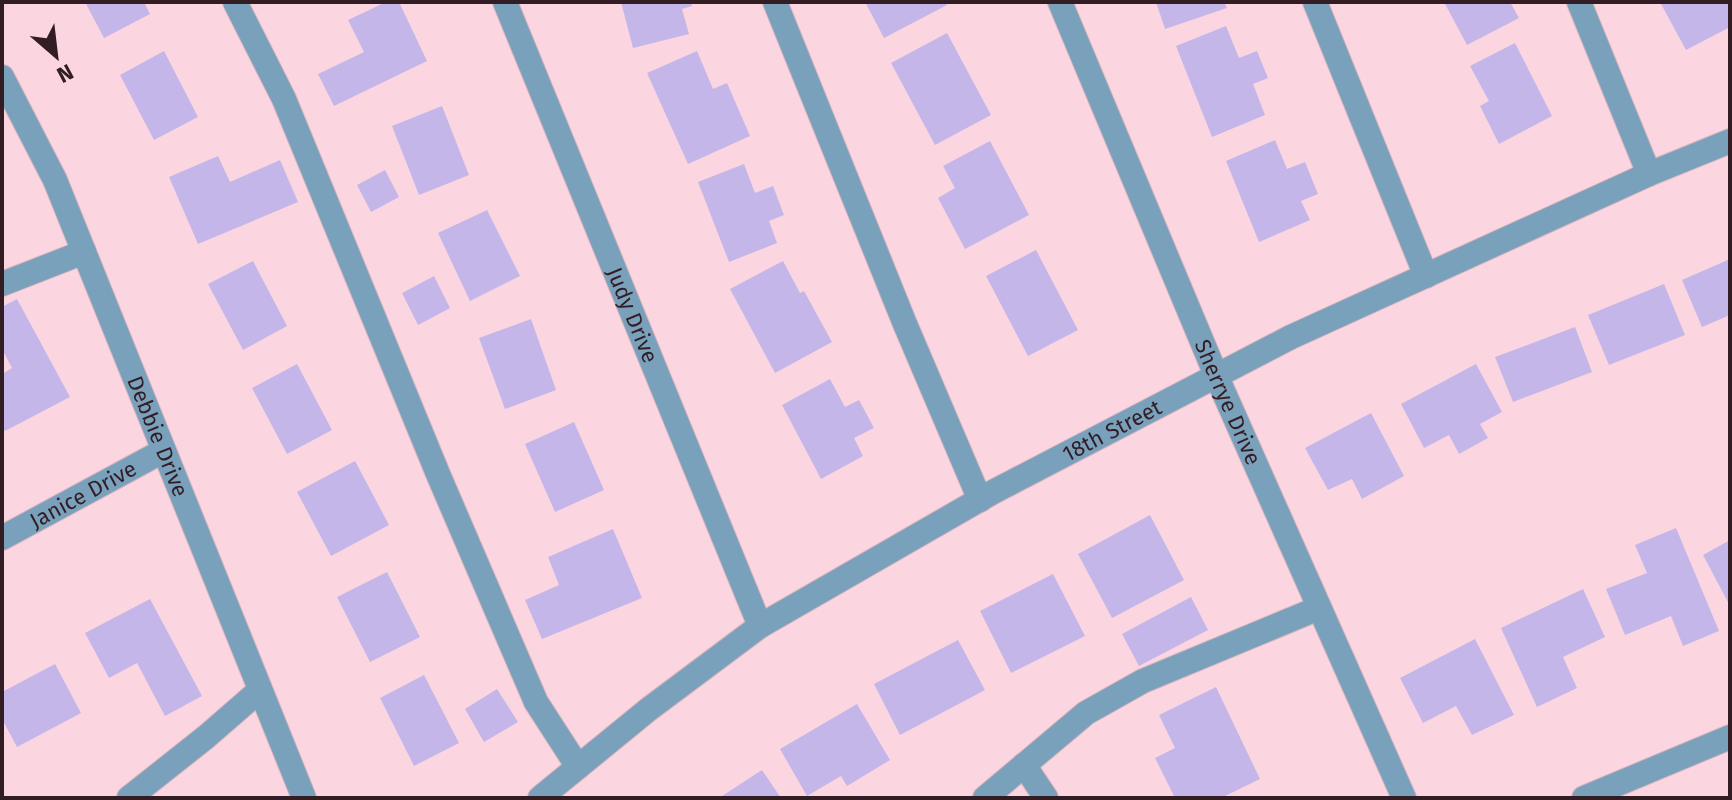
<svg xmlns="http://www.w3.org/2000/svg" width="1732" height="800" font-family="'Fira Sans',sans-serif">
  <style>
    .building { fill: #c5b6e9 }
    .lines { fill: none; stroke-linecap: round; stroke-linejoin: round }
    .minor-casing { stroke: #d7b5bf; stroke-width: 26 }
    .minor { stroke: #79a1bc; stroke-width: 24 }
    .labels { text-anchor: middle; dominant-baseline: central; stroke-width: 7; stroke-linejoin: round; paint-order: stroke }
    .street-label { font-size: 22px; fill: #331d24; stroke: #fbd6e1 }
  </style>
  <rect width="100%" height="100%" fill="#fbd6e1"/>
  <path class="building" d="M85 2H144L150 14 104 38Z
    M386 2H399L427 61 334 106 318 74 364 52 348 20Z
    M621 2H691L692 6 682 9 689 34 633 48Z
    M865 2H945L947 5 884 38Z
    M1156 2H1224L1227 8 1165 29Z
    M1444 2H1510L1519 18 1467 45Z
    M1666 2H1730V27L1686 50 1661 4Z
    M1226 26 1239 58 1257 51 1268 78 1253 84 1265 115 1212 137 1176 46Z
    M947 33 991 115 935 145 891 63Z
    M1515 43 1552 116 1499 144 1480 106 1489 101 1470 66Z
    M164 51 198 117 154 140 120 75Z
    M697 51 713 89 727 83 750 136 688 164 647 73Z
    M442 106 469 175 419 195 392 126Z
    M1275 140 1287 169 1305 162 1318 194 1301 201 1310 220 1259 242 1226 161Z
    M990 141 1029 215 965 249 938 198 955 188 943 166Z
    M218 156 230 182 280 160 298 202 198 244 169 177Z
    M744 164 755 193 773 186 784 215 769 221 777 243 729 262 698 182Z
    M385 170 399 197 371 212 357 185Z
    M487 210 520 276 470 301 438 233Z
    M1036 250 1078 330 1028 356 986 276Z
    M1730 259V315L1702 327 1682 280Z
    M253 261 287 326 243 350 208 284Z
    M783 261 800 293 804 291 832 342 775 373 730 289Z
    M434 276 450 308 418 325 402 293Z
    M1664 284 1685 335 1609 365 1588 315Z
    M17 299 70 397 5 431 2 426V374L12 368 2 349V307Z
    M531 319 556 390 505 409 479 338Z
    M1575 327 1592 372 1513 402 1495 357Z
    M297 364 332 430 287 454 252 388Z
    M1476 364 1502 412 1480 424 1488 438 1459 454 1449 435 1424 448 1401 404Z
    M830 379 845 407 859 400 874 428 854 438 863 456 821 479 782 405Z
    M1371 413 1404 476 1362 499 1352 479 1328 490 1305 448Z
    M574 422 604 490 555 512 525 444Z
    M355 461 389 525 331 556 297 492Z
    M1150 515 1184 580 1112 618 1078 554Z
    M1676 528 1719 631 1683 646 1671 616 1625 635 1606 589 1647 573 1635 545Z
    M613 529 642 598 542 639 525 600 559 585 548 557Z
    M1730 540V606L1703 555Z
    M387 572 420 637 370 662 337 597Z
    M1053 574 1085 636 1011 673 980 611Z
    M1583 589 1605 637 1563 657 1577 688 1537 707 1501 628Z
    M1191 597 1208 630 1139 666 1122 634Z
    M150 599 202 696 165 716 137 663 109 678 85 633Z
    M1475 639 1514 715 1472 735 1456 706 1423 723 1400 678Z
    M958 640 985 690 900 735 874 684Z
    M55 664 81 713 17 747 2 719V692Z
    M424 675 459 743 414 766 380 698Z
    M1216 687 1260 779 1221 798H1175L1155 758 1175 748 1159 715Z
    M497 689 518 722 484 742 465 709Z
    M857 704 890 760 847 786 841 776 807 796 780 749Z
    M762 770 781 798H719Z"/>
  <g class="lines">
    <defs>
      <g id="minor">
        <path d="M235 2 284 99 438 474 536 702 578 767"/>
        <path id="s1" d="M505 2 760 626"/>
        <path d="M775 2 905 324 980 500"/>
        <path id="s2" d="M1060 2 1216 375 1404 798"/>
        <path d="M1315 2 1426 276"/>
        <path d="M1579 2 1649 174"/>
        <path id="s3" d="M2 77 55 180 304 798"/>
        <path d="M2 284 84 252"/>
        <path id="s4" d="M2 538 163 451"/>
        <path d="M1024 765 1046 798"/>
        <path d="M129 798 206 737 260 690"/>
        <path id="s5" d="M540 798 649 709 760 626 993 492 1291 337 1649 174 1730 141"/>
        <path d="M985 798 1086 713 1143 681 1319 608"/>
        <path d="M1584 798 1730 737"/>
      </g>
    </defs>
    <use href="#minor" class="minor-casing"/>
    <use href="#minor" class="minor"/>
  </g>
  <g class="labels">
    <g class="street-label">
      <text stroke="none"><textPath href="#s1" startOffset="338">Judy Drive</textPath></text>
      <text stroke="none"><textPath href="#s2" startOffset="434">Sherrye Drive</textPath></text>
      <text stroke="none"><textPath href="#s5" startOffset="682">18th Street</textPath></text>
      <text stroke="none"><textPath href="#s3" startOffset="392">Debbie Drive</textPath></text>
      <text stroke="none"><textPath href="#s4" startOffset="92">Janice Drive</textPath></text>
    </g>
  </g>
  <rect width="1732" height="800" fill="none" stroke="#331d24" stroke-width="8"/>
  <g transform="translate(56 56) rotate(152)" stroke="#fbd6e1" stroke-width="6" paint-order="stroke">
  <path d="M0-6L14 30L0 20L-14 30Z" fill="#331d24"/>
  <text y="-12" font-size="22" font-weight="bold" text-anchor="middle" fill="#331d24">N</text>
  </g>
</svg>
